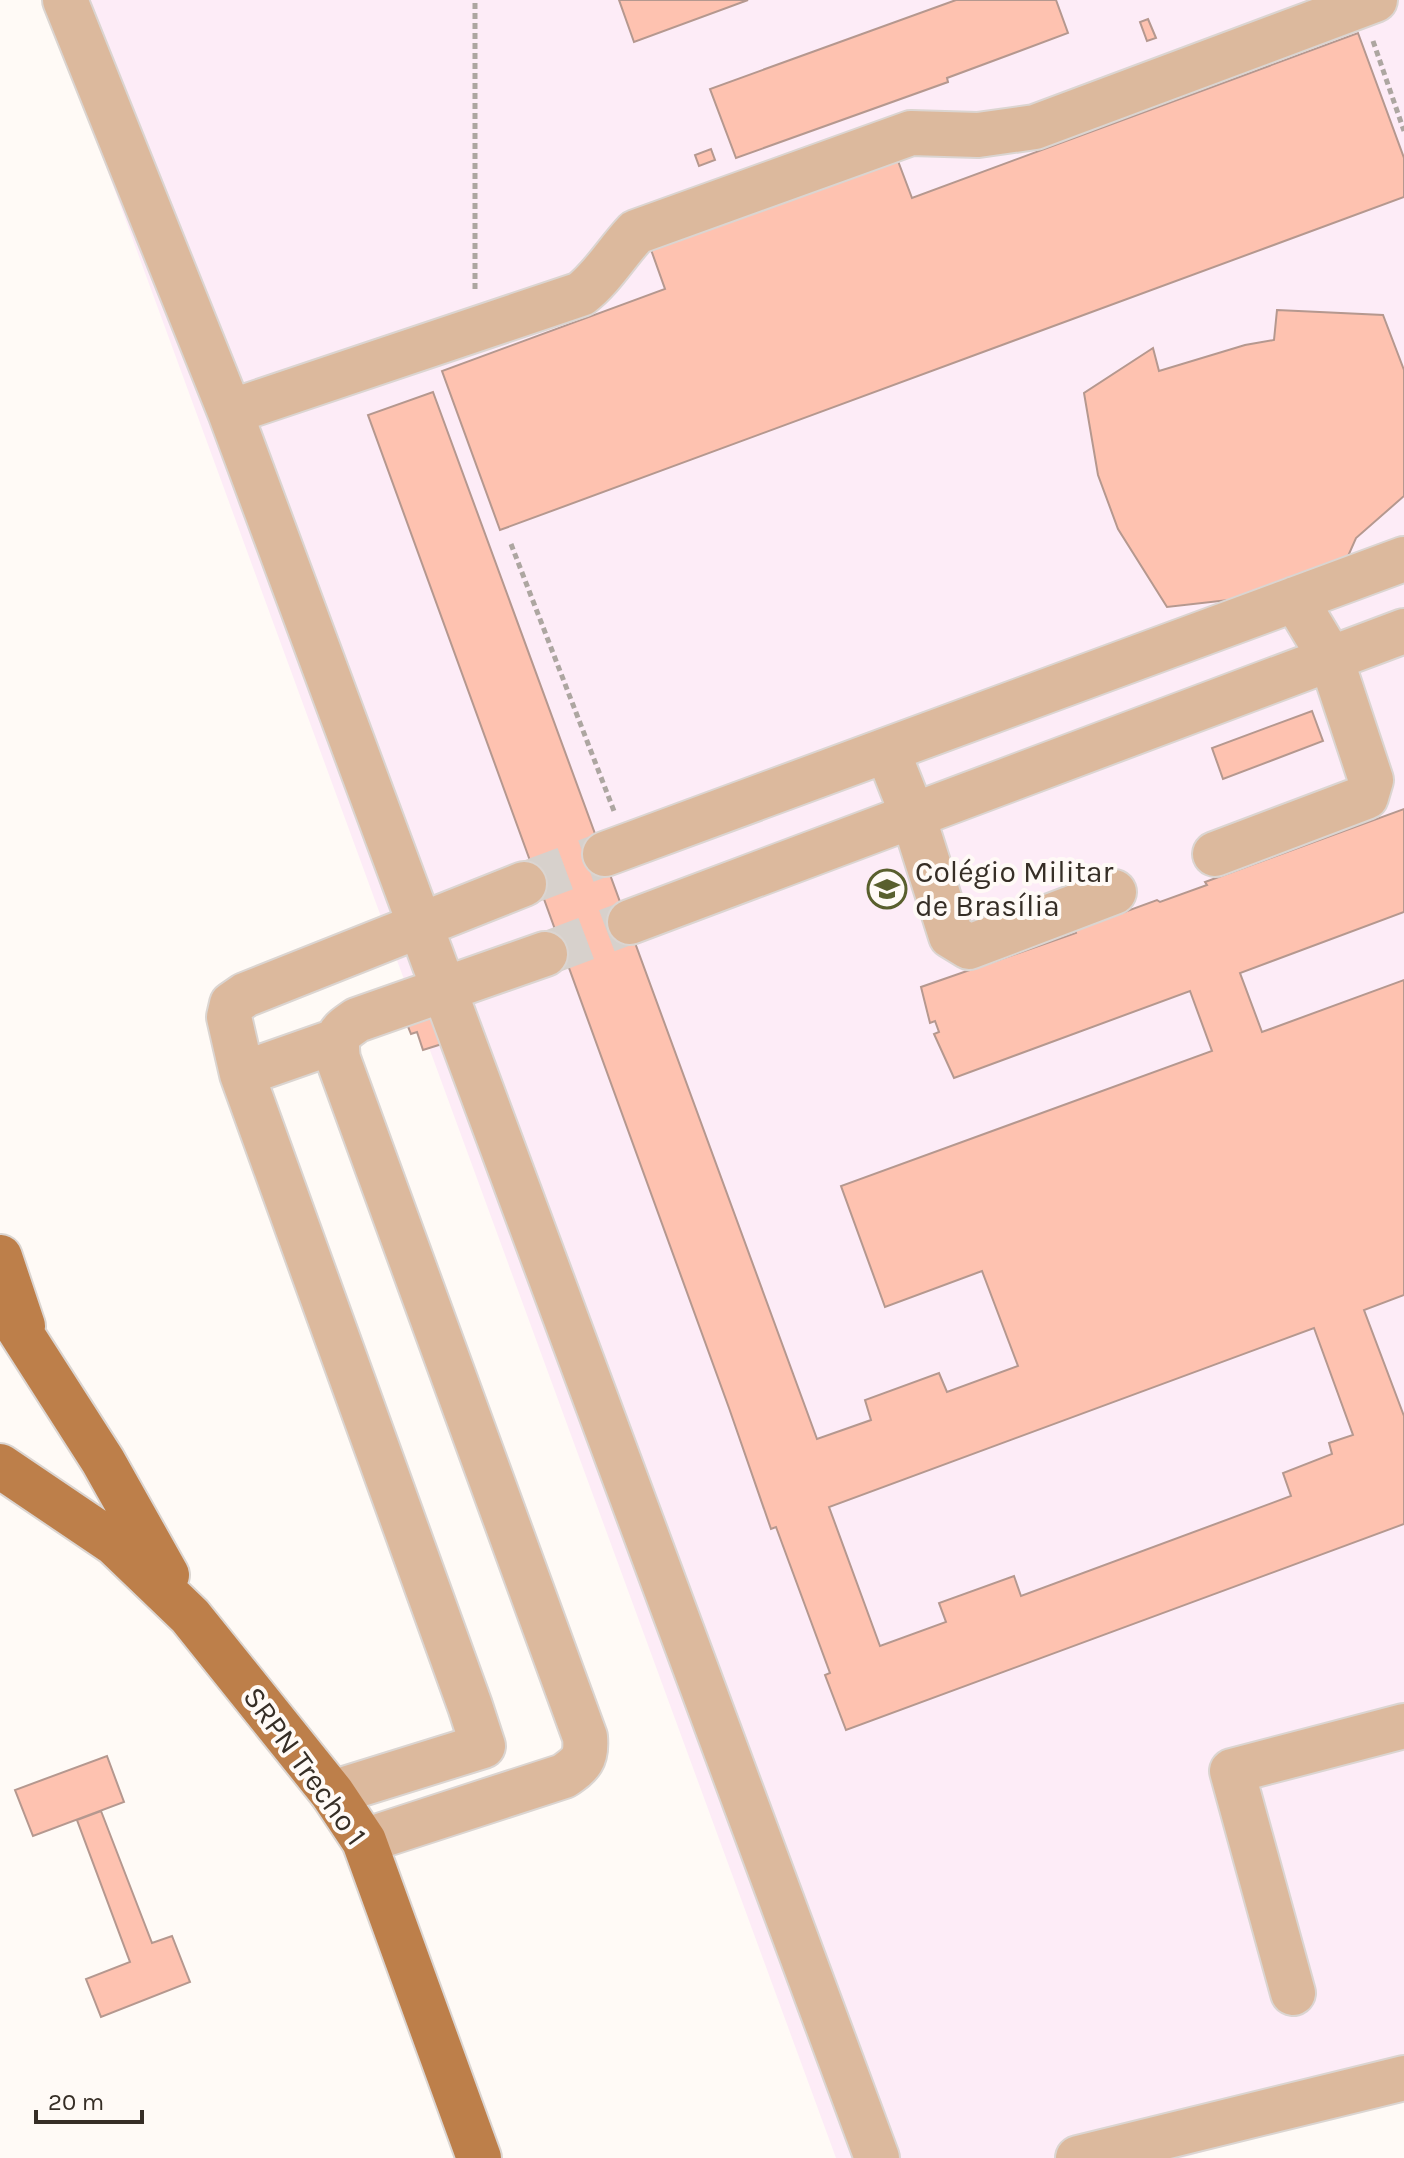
<svg xmlns="http://www.w3.org/2000/svg" width="1404" height="2158" font-family="Karla,sans-serif">
  <style>
    .education { fill: #fdecf7 }
    .building { fill: #fec2b0; stroke: #b5988f; stroke-width: 2; fill-rule: evenodd }
    .lines { fill: none; stroke-linecap: round; stroke-linejoin: round }
    .minor-tunnel { stroke: #d7d1cc; stroke-width: 44; stroke-dasharray: 44 22; stroke-linecap: butt }
    .minor-casing { stroke: #dbd5d1; stroke-width: 48 }
    .major-casing { stroke: #dbd5d1; stroke-width: 48 }
    .path { stroke: #ada6a1; stroke-width: 5; stroke-dasharray: 6 4; stroke-linecap: butt }
    .minor { stroke: #dcb99d; stroke-width: 44 }
    .major { stroke: #bd7f4a; stroke-width: 44 }
    .labels { text-anchor: middle; dominant-baseline: central; stroke-width: 8; stroke-linejoin: round; paint-order: stroke }
    .poi-label { font-size: 30px; fill: #362e26; stroke: #fffaf6; text-anchor: start }
    .street-label { font-size: 30px; fill: #362e26; stroke: #fffaf6 }
  </style>
  <rect width="100%" height="100%" fill="#fffaf6"/>
  <path class="education" d="M45 0H1404V2101L1241 2141 1182 2158H836Z"/>
  <path class="building" d="M619 0H748L634 42Z
    M956 0H1056L1068 33 947 78 948 82 736 158 710 89Z
    M1148 19 1156 38 1147 41 1140 22Z
    M1358 33 1404 158V197L500 530 442 371 665 289 649 244 895 153 912 198Z
    M711 149 715 160 699 166 695 155Z
    M1277 310 1383 315 1404 370V496L1356 538 1345 563 1255 597 1167 607 1118 529 1098 475 1084 393 1153 348 1159 371 1245 345 1274 340Z
    M433 392 817 1439 871 1420 865 1400 939 1373 947 1392 1018 1366 982 1271 885 1307 841 1186 1212 1051 1190 991 954 1078 934 1034 939 1032 935 1021 930 1023 921 987 1076 933 1075 930 1157 900 1160 902 1207 885 1205 882 1404 809V912L1240 973 1262 1032 1404 980V1295L1364 1310 1404 1416V1524L846 1730 825 1675 830 1673 776 1527 771 1529 729 1408 368 415ZM1314 1328 1353 1435 1329 1443 1332 1454 1283 1473 1291 1496 1021 1596 1014 1576 939 1603 946 1622 880 1646 829 1507Z
    M1312 711 1323 741 1223 779 1212 748Z
    M435 1014 445 1043 423 1050 417 1032 411 1034 407 1024Z
    M107 1756 124 1802 33 1836 15 1790Z
    M101 1811 152 1943 172 1936 190 1982 101 2017 86 1979 130 1962 77 1820Z"/>
  <g class="lines">
    <path class="minor-tunnel" d="M524 884 605 854
      M545 954 630 922"/>
    <defs>
      <path id="minor" d="M65 0 230 412 877 2158
        M230 412 581 294C603 277 617 252 636 232L911 133 978 135 1035 127 1375 0
        M887 750 913 816 951 936 969 947 1114 892
        M605 854 1404 559
        M1215 854 1366 797 1371 780 1331 659 1295 599
        M630 922 1404 631
        M242 1074 336 1041
        M332 1793 483 1746 470 1706 242 1074 229 1017 232 1004 245 995 524 884
        M364 1841 564 1776C581 1764 587 1759 585 1737L338 1059C335 1036 338 1033 357 1020L545 954
        M1293 1993 1232 1771 1404 1726
        M1078 2158 1404 2078"/>
      <path id="major" d="M0 1257 23 1326
        M0 1300 103 1461 167 1575
        M0 1466 114 1543 190 1616 332 1793 364 1841 479 2158"/>
    </defs>
    <use href="#minor" class="minor-casing"/>
    <use href="#major" class="major-casing"/>
    <path class="path" d="M1373 41 1404 131
      M475 289V0
      M511 544 614 811"/>
    <use href="#minor" class="minor"/>
    <use href="#major" class="major"/>
  </g>
  <defs>
    <symbol id="school-ring" viewBox="-11 -11 22 22"><circle r="9.5" fill="#fffaf6" stroke="#595f2d" stroke-width="1.5"/><path d="M0-5L7-2L0 1L-7-2ZM-4 1L0 2.5L4 1V4Q0 6-4 4Z" fill="#595f2d"/></symbol>
  </defs>
  <g fill-rule="evenodd">
    <use href="#school-ring" x="865" y="867" width="44" height="44"/>
  </g>
  <g class="labels">
    <g class="poi-label">
      <text x="915" y="872">Colégio Militar<tspan x="915" dy="34">de Brasília</tspan></text>
    </g>
    <g class="street-label">
      <text transform="translate(305 1766) rotate(54)">SRPN Trecho 1</text>
    </g>
  </g>
  <path d="M36 2110v12h106v-12" fill="none" stroke="#362e26" stroke-width="4"/>
  <text x="48" y="2110" font-size="24" fill="#362e26" stroke="#fffaf6" stroke-width="6" paint-order="stroke">20 m</text>
</svg>
